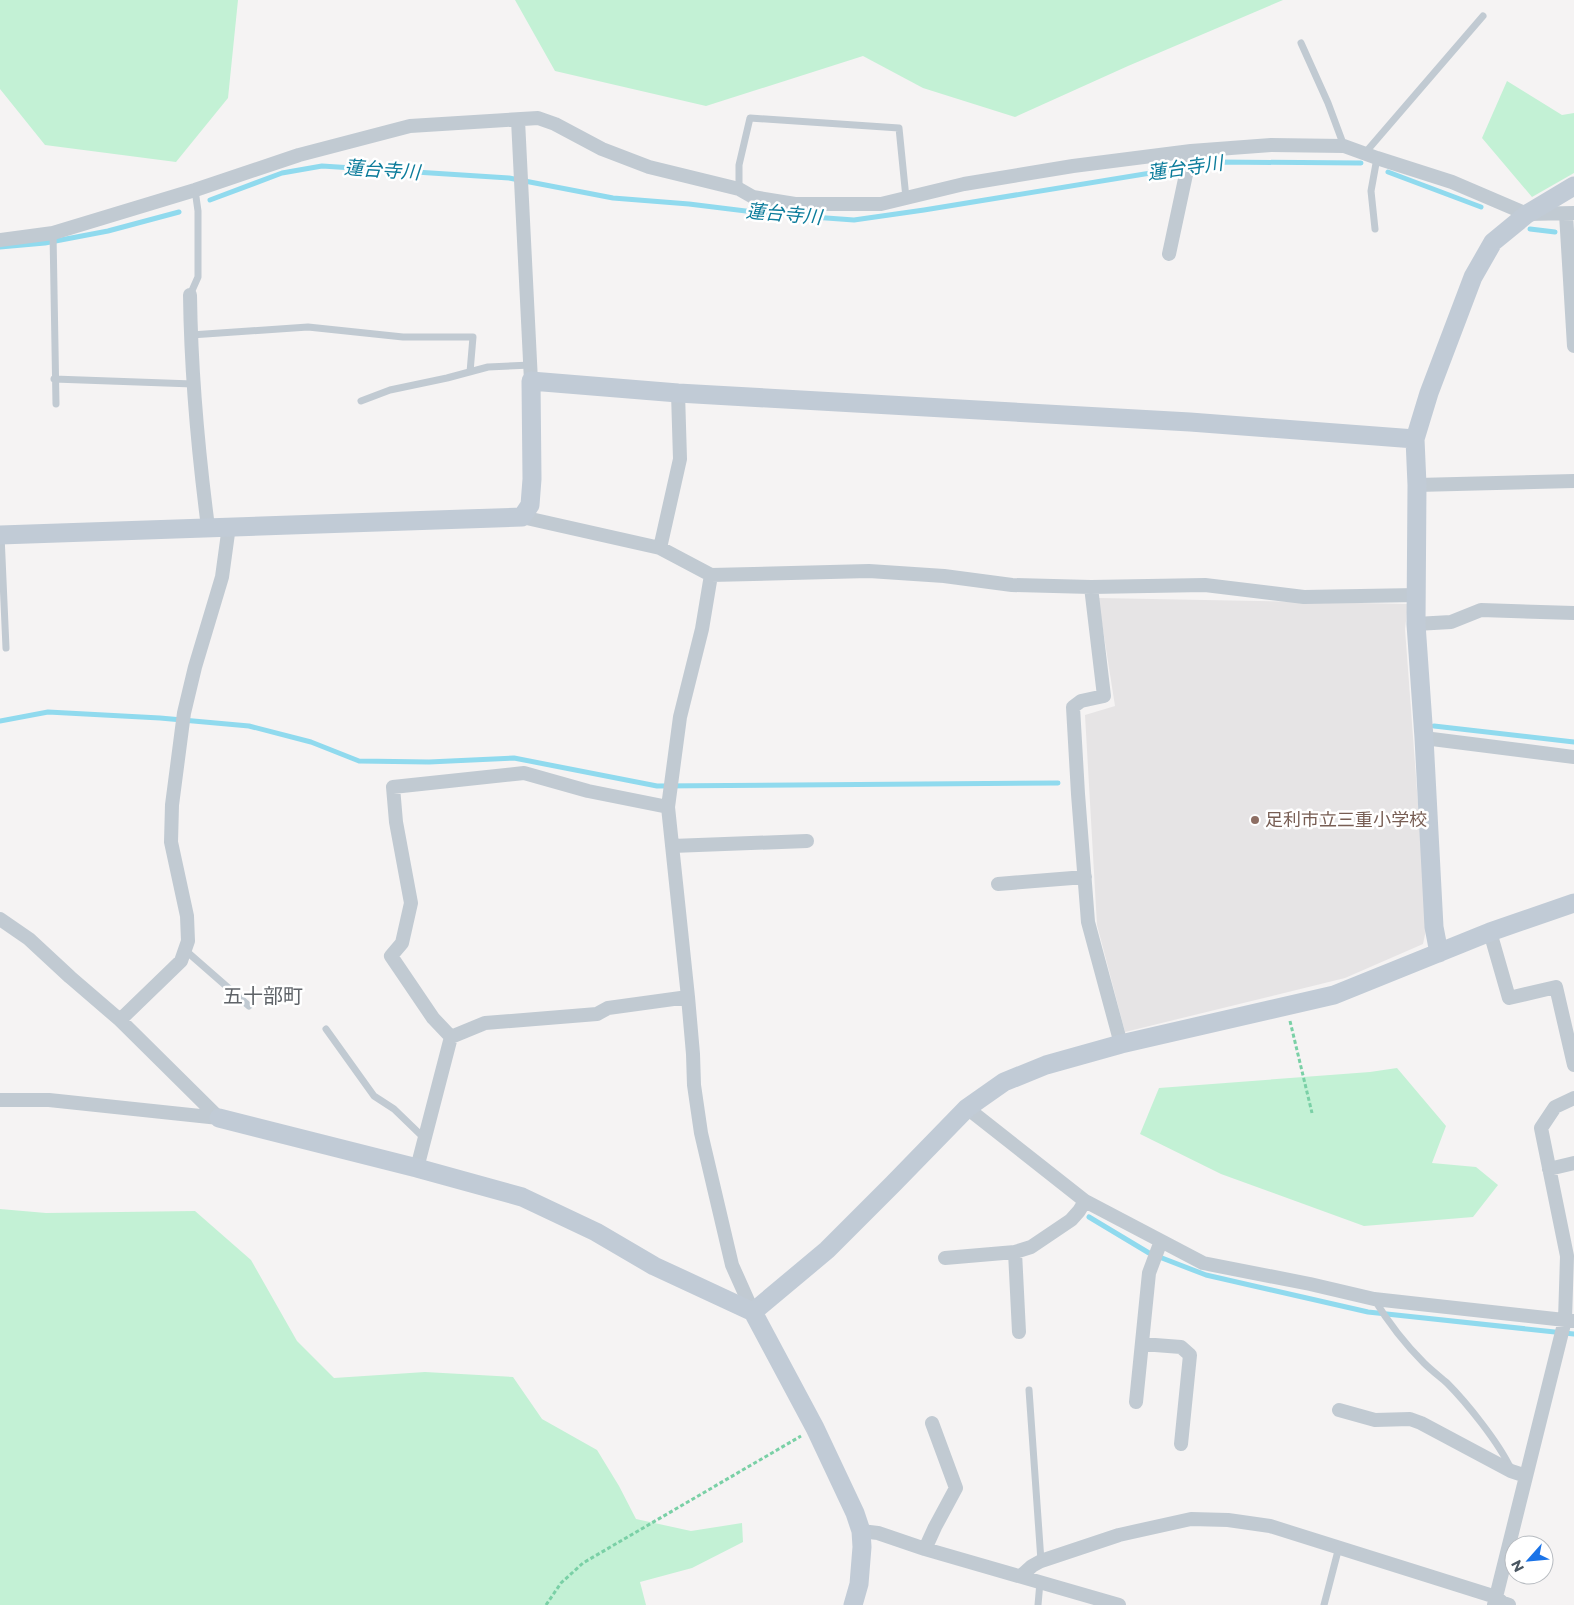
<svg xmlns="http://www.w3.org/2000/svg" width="1574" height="1605" font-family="Montserrat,'Noto Sans JP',sans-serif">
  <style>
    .education { fill: #e6e4e5 }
    .green { fill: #c3f1d5 }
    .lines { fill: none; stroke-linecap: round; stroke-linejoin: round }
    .stream { stroke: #90daee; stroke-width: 5 }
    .path { stroke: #7ad0a6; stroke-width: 3; stroke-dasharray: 4 2.5; stroke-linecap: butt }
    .lane { stroke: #c1cad2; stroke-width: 7 }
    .street { stroke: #c1cad2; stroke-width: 14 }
    .secondary { stroke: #c1cbd6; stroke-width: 19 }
    .education-dot { fill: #8d6e63; stroke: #fff; stroke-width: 2 }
    .labels { text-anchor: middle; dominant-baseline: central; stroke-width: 5; stroke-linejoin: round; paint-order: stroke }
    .education-label { font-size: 18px; fill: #785e54; stroke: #fff; text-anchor: start }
    .water-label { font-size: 19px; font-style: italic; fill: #0c7c9b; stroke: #fff }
    .quarter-label { font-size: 20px; fill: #5f6368; stroke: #fff }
  </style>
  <rect width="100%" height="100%" fill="#f5f3f3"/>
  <path class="education" d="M1098 598 1408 604 1405 629 1427 925 1423 944 1345 978 1125 1032 1097 925 1085 715 1115 706Z"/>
  <path class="green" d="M0 0H238L228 98 176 162 45 145 0 89Z
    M515 0H1283L1128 66 1015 117 923 88 863 56 706 106 555 71Z
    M1507 81 1562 115 1574 113V173L1532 197 1482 138Z
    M1397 1068 1446 1126 1432 1163 1476 1167 1498 1185 1473 1217 1364 1226 1221 1174 1140 1134 1159 1088 1370 1072Z
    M0 1209 46 1213 195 1211 251 1260 297 1341 334 1378 425 1372 513 1377 542 1419 597 1450 619 1486 636 1519 691 1531 742 1523 743 1542 692 1568 640 1582 646 1605H0Z"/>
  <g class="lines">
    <path class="stream" d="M1388 172 1481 207
      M210 200 282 173 322 166 509 178 613 198 689 204 771 214 854 220 924 210 1218 162 1361 163
      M1530 229 1555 232
      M0 247 45 243 108 231 179 212
      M0 721 48 712 160 718 249 726 311 742 359 761 429 762 514 758 657 786 1058 783
      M1434 726 1574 742
      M1089 1217 1149 1253 1206 1275 1368 1312 1574 1334"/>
    <path class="path" d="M1290 1021 1312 1113
      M546 1605 561 1583 583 1563 801 1436"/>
    <path class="lane" d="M1301 43 1328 103 1344 146
      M1365 153 1483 16
      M739 189V165L750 118 899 128 906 198
      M1375 229 1371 191 1377 158
      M53 233 56 404
      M190 295 198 277V211L195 190
      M191 335 308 327 403 337H473L470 372
      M54 379 193 384
      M361 401 390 390 447 378 488 367 531 365
      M1 535 6 648
      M185 950 249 1006
      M326 1029 374 1096 394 1109 424 1138
      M1374 1299C1388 1322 1404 1343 1424 1363 1431 1370 1439 1376 1447 1383 1467 1403 1499 1443 1511 1469
      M1029 1390 1041 1561
      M1038 1605 1040 1582
      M1324 1605 1339 1547"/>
    <path class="street" d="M518 120 531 381
      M1566 214 1574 346
      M0 240 53 233 195 190 299 155 410 126 538 118 555 124 602 149 649 167 739 189 753 197 795 204H881L964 184 1073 166 1191 151 1271 145 1344 146 1377 158 1452 182 1527 214 1574 213
      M1169 254 1191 151
      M190 295C191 372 198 450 208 527
      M1417 485 1574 481
      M522 517 660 548 711 575 869 571 944 576 1012 585 1091 587 1205 585 1304 597 1417 595
      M660 548 680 459 678 393
      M711 575 702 629 680 717 668 807 688 997 693 1054 694 1085 701 1133 732 1265 753 1312
      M1091 587 1104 696 1081 701 1073 707 1078 794 1088 922 1121 1044
      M1416 624 1451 622 1481 610 1574 613
      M1424 738 1574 757
      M672 846 807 841
      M998 884 1085 877
      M0 919 29 939 70 977 120 1020 219 1118
      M1490 932 1509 998 1556 987 1574 1065
      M120 1020 181 961 188 941 187 916 171 842 172 805 184 713 195 667 222 577 229 526
      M451 1037 433 1018 391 956 402 943 411 903 396 822 393 787 524 773 588 791 668 807
      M451 1037 485 1023 597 1014 608 1008 688 997
      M0 1100H49L219 1118
      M967 1108 1085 1201 1203 1263 1310 1284 1374 1299 1574 1321
      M417 1168 451 1037
      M1549 1169 1574 1163
      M1015 1252 1019 1332
      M945 1258 1015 1252 1031 1247 1071 1220 1079 1211 1085 1201
      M1142 1344 1181 1347 1190 1355 1181 1444
      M1136 1402 1149 1273 1161 1241
      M1339 1410 1375 1420 1410 1419 1421 1423 1511 1471 1526 1476
      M861 1531 878 1533 925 1549 1119 1605
      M925 1549 935 1527 956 1488 932 1423
      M1021 1576 1032 1566 1041 1561 1119 1535 1191 1519 1228 1520 1270 1526 1496 1597 1503 1603 1509 1605
      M1494 1605 1565 1320 1567 1256 1541 1128 1555 1107 1574 1098"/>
    <path class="secondary" d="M0 535 522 517 530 505 532 479 531 381 678 393 1190 422 1415 439
      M1439 953 1434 927 1424 738 1416 624 1417 485 1415 439 1429 393 1473 277 1493 242 1527 214 1574 186
      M219 1118 417 1168 522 1197 596 1232 654 1266 753 1312 815 1428 855 1513 861 1531 862 1547 859 1584 853 1605
      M753 1312 827 1250 893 1184 967 1108 1004 1082 1046 1065 1121 1044 1334 995 1490 932 1574 903"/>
  </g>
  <circle class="education-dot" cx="1255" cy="820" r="5"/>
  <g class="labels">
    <g class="education-label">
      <text x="1265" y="820">足利市立三重小学校</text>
    </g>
    <g class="water-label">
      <text transform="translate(1185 168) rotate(-8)">蓮台寺川</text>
      <text transform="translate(382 170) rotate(4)">蓮台寺川</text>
      <text transform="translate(784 214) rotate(5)">蓮台寺川</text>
    </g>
    <g class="quarter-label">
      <text x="263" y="996">五十部町</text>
    </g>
  </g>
  <g transform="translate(1529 1560) rotate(243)"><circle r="24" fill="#ffffff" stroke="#b7bbc0"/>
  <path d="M0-4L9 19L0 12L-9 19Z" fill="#1a73e8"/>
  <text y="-8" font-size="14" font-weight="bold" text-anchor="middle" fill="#4a5661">N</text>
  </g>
</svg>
